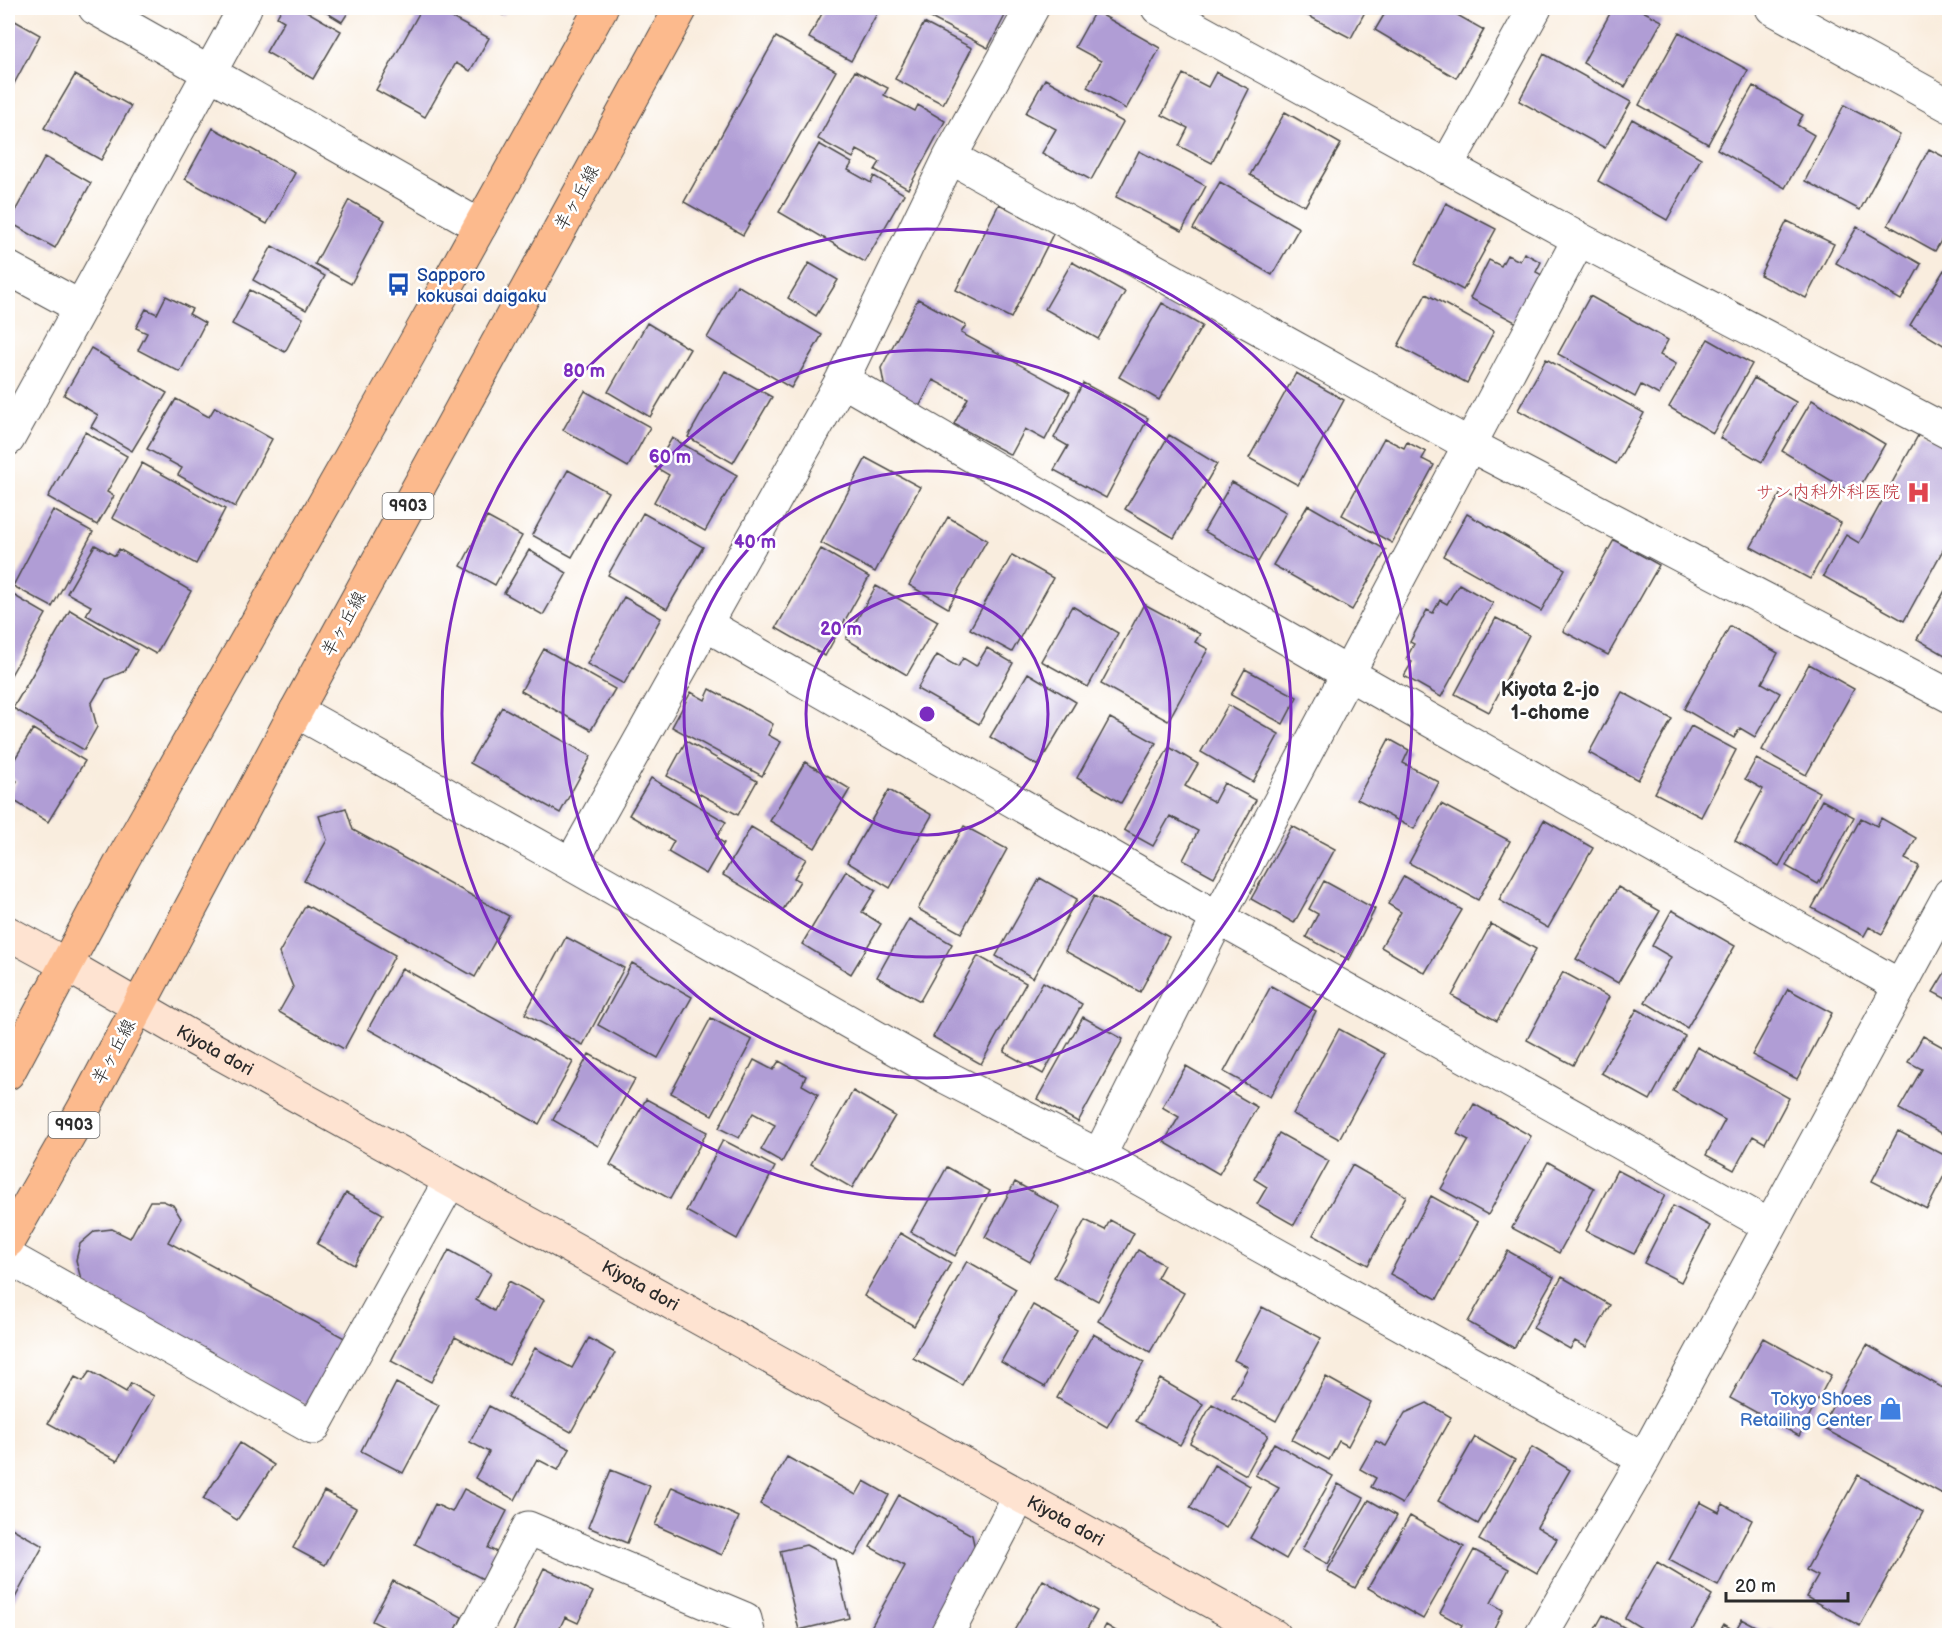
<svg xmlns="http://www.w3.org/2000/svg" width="1957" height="1643" font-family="'Balsamiq Sans','Klee One',sans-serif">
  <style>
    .building { fill: #b09dd5 }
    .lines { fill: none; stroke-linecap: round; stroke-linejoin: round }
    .street-casing { stroke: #4a4846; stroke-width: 35 }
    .secondary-casing { stroke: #4a4846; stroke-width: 35 }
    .primary-casing { stroke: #4a4846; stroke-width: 35 }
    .street { stroke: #fff; stroke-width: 33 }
    .secondary { stroke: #fee3d1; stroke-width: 33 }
    .primary { stroke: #fcba8d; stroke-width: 33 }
    .ring { fill: none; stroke: #7b2cbf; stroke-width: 3 }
    .labels { text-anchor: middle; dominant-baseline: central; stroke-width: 5; stroke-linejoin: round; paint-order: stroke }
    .shield { fill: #fff; stroke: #6b6b6b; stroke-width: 1.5 }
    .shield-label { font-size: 16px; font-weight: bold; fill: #2b2b2b }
    .street-label { font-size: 18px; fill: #2b2b2b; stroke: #fff }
    .transit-label { font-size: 18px; fill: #164399; stroke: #fff; text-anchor: start }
    .health-label { font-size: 18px; fill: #be3a42; stroke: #fff; text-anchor: end }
    .shop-label { font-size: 18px; fill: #366cbe; stroke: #fff; text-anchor: end }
    .neighbourhood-label { font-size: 20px; font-weight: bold; fill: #2b2b2b; stroke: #fff }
    .centre { fill: #7b2cbf; stroke: #fff; stroke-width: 3 }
    .ring-label { font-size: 18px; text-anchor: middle; font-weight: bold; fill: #7b2cbf; stroke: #fff; stroke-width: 5; stroke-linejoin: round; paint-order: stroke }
  </style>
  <rect width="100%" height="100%" fill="#fff"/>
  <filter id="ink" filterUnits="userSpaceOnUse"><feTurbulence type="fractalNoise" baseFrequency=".0167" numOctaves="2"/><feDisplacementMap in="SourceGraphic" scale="12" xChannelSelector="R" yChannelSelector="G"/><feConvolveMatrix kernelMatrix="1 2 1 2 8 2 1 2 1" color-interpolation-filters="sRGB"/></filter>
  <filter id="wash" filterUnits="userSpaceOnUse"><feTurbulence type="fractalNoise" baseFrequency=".008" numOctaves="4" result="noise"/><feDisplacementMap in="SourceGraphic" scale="24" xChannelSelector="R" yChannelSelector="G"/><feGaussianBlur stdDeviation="1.35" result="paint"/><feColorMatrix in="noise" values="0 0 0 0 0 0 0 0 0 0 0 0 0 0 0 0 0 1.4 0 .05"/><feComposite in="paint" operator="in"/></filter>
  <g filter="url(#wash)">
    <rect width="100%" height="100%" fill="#f9edde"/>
    <g id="blocks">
      <path class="building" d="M282 8H301L341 31 313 79 266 52 284 21 277 17Z
        M319 8H351L342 22Z
        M422 8H434L489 38 470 71 456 63 425 117 376 90Z
        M489 8H508L503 15Z
        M825 8H880L851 61 809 38Z
        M912 8H1009L988 48Z
        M1299 8H1367L1351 38 1297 10Z
        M1388 8H1445L1484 30 1456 78 1375 30Z
        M1613 8H1637L1662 21 1625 87 1583 63Z
        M1095 11 1160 48 1126 109 1087 87 1101 61 1075 47Z
        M8 17 40 35 8 95Z
        M924 23 972 48 943 104 895 79Z
        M1679 32 1748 70 1708 144 1639 105Z
        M776 37 836 71 743 235 684 202Z
        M1544 54 1631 102 1605 148 1519 101Z
        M855 71 888 88 884 95 915 111 918 105 945 121 908 189 875 170 880 162 857 150 853 158 818 139Z
        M1216 72 1249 89 1212 163 1179 146 1188 128 1162 115 1183 74 1208 87Z
        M75 75 131 106 101 160 44 128Z
        M1045 79 1123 122 1091 180 1042 153 1056 129 1026 113Z
        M1753 86 1803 115 1797 125 1814 135 1785 188 1717 149Z
        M1844 105 1900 135 1860 210 1805 181Z
        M1285 112 1341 144 1305 206 1250 175Z
        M1632 119 1701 158 1667 220 1598 181Z
        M213 128 295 173 267 224 185 179Z
        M819 144 852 163 848 170 871 183 874 176 904 194 865 262 779 212Z
        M1929 149 1950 160V225L1935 251 1888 225Z
        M1139 151 1206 186 1182 231 1116 197Z
        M45 157 91 183 55 248 9 222Z
        M1220 182 1299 228 1272 275 1193 229Z
        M349 200 385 220 351 284 315 264Z
        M1446 203 1496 229 1463 290 1415 264Z
        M999 204 1054 232 1011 318 956 290Z
        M1787 221 1834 244 1806 298 1760 275Z
        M1857 227 1921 264 1901 300 1836 263Z
        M272 246 325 276 306 310 253 280Z
        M1524 253 1541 262 1536 272 1542 275 1517 323 1470 298 1489 260 1501 266 1507 255 1520 261Z
        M1072 262 1125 292 1098 339 1045 309Z
        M809 263 838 280 816 316 788 298Z
        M1944 270 1950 273V349L1910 325Z
        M737 285 822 335 791 388 707 338Z
        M250 290 303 318 285 352 232 324Z
        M1426 294 1494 331 1467 383 1398 346Z
        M166 296 192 309 189 314 205 323 180 372 138 350 147 333 136 328 146 309 157 314Z
        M1590 296 1668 340 1660 355 1676 364 1659 395 1641 385 1635 397 1558 354Z
        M918 299 966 325 961 333 1070 392 1045 440 1025 429 1011 455 954 424 968 398 933 380 916 413 890 399 884 384 881 368Z
        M1162 303 1202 326 1159 400 1119 377Z
        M647 323 690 349 650 417 608 392Z
        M1708 339 1752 364 1713 433 1669 407Z
        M91 348 167 393 132 451 91 427 98 415 64 395Z
        M1546 359 1644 413 1616 464 1518 410Z
        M725 371 772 397 733 463 688 437Z
        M1296 373 1344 400 1298 485 1249 458Z
        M1754 378 1796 402 1762 462 1720 438Z
        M1083 383 1148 418 1106 498 1054 470 1068 446 1054 438Z
        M585 391 650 427 628 467 563 430Z
        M176 399 209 417 215 407 272 439 235 507 178 475 182 468 147 449Z
        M1812 400 1885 444 1855 495 1782 451Z
        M85 432 127 456 107 492 114 496 97 525 48 497Z
        M1920 432 1950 448V537L1904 621 1823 576 1846 535 1859 543Z
        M1169 435 1217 464 1174 538 1125 509Z
        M672 438 737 475 705 531 654 502 669 475 655 467Z
        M1384 438 1404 448 1407 442 1426 452 1422 459 1434 465 1392 543 1342 515Z
        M866 458 920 487 875 572 821 543Z
        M142 463 225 509 196 564 112 518Z
        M568 470 608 492 572 557 532 535Z
        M1232 482 1286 512 1258 562 1204 531Z
        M1782 491 1841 523 1810 579 1751 547Z
        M1308 505 1386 550 1352 610 1273 565Z
        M53 510 93 532 52 607 13 586Z
        M643 513 703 547 667 609 608 575Z
        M1467 514 1565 569 1541 611 1443 556Z
        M487 517 522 536 495 585 461 566Z
        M948 517 987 540 948 608 909 585Z
        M1614 540 1659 565 1608 655 1563 631Z
        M95 545 115 556 119 549 191 591 156 654 86 615 91 606 67 593Z
        M821 549 869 577 825 656 776 628Z
        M529 550 567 573 543 615 504 593Z
        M1012 555 1053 578 1012 652 970 629Z
        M1950 582V658L1917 639Z
        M1459 584 1493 603 1441 697 1404 676 1412 662 1406 659 1414 644 1410 642 1427 610 1433 613 1440 600 1447 604Z
        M876 586 938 621 907 675 846 639Z
        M8 592 46 614 8 680Z
        M624 597 661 618 624 684 587 664Z
        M1144 604 1200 634 1195 642 1208 649 1168 721 1101 684Z
        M1072 606 1118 633 1088 687 1041 661Z
        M70 610 137 650 125 671 106 679 91 704 97 727 84 750 13 708Z
        M1496 618 1529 635 1489 712 1455 694Z
        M1730 626 1778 653 1762 683 1780 693 1755 737 1740 728 1734 738 1684 709Z
        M987 648 1013 663 979 724 917 689 937 655 958 667 963 658 976 666Z
        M544 649 615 689 591 730 521 691Z
        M1809 664 1854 689 1806 775 1762 750Z
        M1245 669 1297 697 1283 724 1231 695Z
        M1028 673 1076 702 1038 766 990 737Z
        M710 689 773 724 768 735 781 742 762 776 672 727 691 692 705 700Z
        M1622 692 1672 719 1638 780 1589 753Z
        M1228 705 1279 734 1253 782 1201 752Z
        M502 707 591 756 560 813 470 763Z
        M1110 718 1156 743 1121 803 1077 778Z
        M1691 726 1736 750 1701 817 1655 793Z
        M33 729 85 761 48 822 8 797 17 781 8 775V770Z
        M1389 739 1409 750 1403 763 1439 782 1414 829 1357 799Z
        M686 741 757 781 738 815 667 776Z
        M1169 747 1198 764 1185 786 1214 802 1224 783 1256 800 1214 877 1183 860 1198 831 1170 816 1153 846 1124 830Z
        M1756 759 1819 792 1779 866 1735 841 1763 789 1745 779Z
        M805 762 850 789 815 848 770 821Z
        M651 778 726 822 716 838 724 843 706 874 668 852 674 841 629 815Z
        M889 790 932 815 890 888 847 862Z
        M1822 800 1854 817 1818 884 1786 866Z
        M1441 804 1510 841 1478 900 1409 863Z
        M346 808 353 830 509 916 475 977 304 881 327 840 319 816Z
        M1861 818 1877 826 1881 818 1916 838 1905 859 1919 866 1882 934 1869 927 1864 936 1812 908Z
        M1544 820 1593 848 1548 928 1499 900Z
        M964 826 1007 849 961 933 918 909Z
        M1292 826 1335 849 1294 923 1251 899Z
        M751 827 806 859 794 878 800 881 783 910 723 875Z
        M846 871 876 890 862 912 881 924 851 974 802 944Z
        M1404 876 1462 910 1425 973 1381 947 1401 912 1388 904Z
        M1040 878 1077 899 1033 978 996 956Z
        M1324 881 1375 909 1349 960 1306 937 1318 914 1309 909Z
        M1618 887 1660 911 1618 983 1576 959Z
        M1094 896 1169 937 1140 992 1065 951Z
        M306 905 395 955 344 1049 279 1012 293 987 279 953Z
        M1672 910 1735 946 1687 1028 1645 1002 1671 957 1652 946Z
        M909 919 952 944 920 1001 877 977Z
        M1491 924 1536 949 1497 1021 1452 996Z
        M566 937 624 968 583 1045 525 1014Z
        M978 956 1026 983 981 1064 933 1037Z
        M632 963 692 997 658 1058 598 1025Z
        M1950 964V1001L1933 992Z
        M402 968 573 1062 539 1124 368 1029Z
        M1563 972 1609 997 1573 1065 1527 1040Z
        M1043 982 1082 1004 1043 1074 1004 1052Z
        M1271 986 1316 1011 1270 1097 1224 1072Z
        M1788 989 1832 1013 1797 1079 1752 1055Z
        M1637 1009 1685 1036 1650 1100 1601 1073Z
        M1083 1017 1123 1039 1078 1122 1037 1099Z
        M711 1018 752 1040 712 1115 671 1093Z
        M1339 1029 1385 1054 1339 1139 1293 1114Z
        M1923 1036 1950 1051V1138L1899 1109 1922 1069 1908 1062Z
        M1697 1047 1789 1098 1765 1143 1753 1136 1734 1170 1706 1155 1725 1120 1673 1091Z
        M589 1054 635 1079 598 1146 553 1120Z
        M754 1060 773 1070 779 1061 806 1076 802 1085 818 1094 782 1162 761 1150 775 1125 753 1113 739 1138 719 1128Z
        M1186 1066 1257 1107 1219 1174 1164 1142 1179 1117 1162 1107Z
        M853 1091 895 1116 852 1188 811 1164Z
        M646 1099 707 1132 670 1199 610 1165Z
        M1474 1104 1531 1136 1488 1215 1441 1189 1469 1140 1457 1134Z
        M1898 1131 1950 1158V1164L1927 1209 1872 1181Z
        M1279 1133 1329 1161 1294 1225 1257 1204 1267 1187 1254 1179Z
        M723 1140 775 1167 737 1239 686 1211Z
        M1548 1162 1594 1188 1559 1253 1512 1228Z
        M1352 1165 1406 1196 1368 1265 1313 1235Z
        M947 1167 990 1191 955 1256 911 1232Z
        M1617 1170 1665 1195 1634 1254 1586 1231Z
        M1015 1182 1060 1207 1030 1262 985 1237Z
        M346 1193 383 1214 354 1265 317 1244Z
        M1431 1196 1478 1222 1437 1299 1390 1274Z
        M150 1201H163L173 1205 181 1218 168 1242 350 1341 313 1409 82 1283 76 1260 80 1244 95 1231 112 1229 130 1238Z
        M1673 1206 1710 1226 1681 1282 1644 1263Z
        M1085 1220 1105 1230 1110 1220 1134 1233 1098 1301 1054 1277Z
        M900 1233 951 1263 914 1326 864 1296Z
        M449 1250 491 1273 476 1300 494 1311 509 1281 544 1300 509 1365 455 1337 431 1382 391 1361Z
        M1138 1250 1164 1265 1157 1278 1184 1293 1150 1352 1098 1321Z
        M1508 1251 1554 1277 1514 1348 1468 1322Z
        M967 1261 1016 1289 962 1385 913 1358Z
        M1562 1277 1610 1305 1586 1347 1575 1341 1570 1349 1533 1328Z
        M1033 1305 1077 1330 1045 1387 1001 1362Z
        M1262 1307 1321 1338 1276 1421 1232 1397 1248 1367 1234 1360Z
        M1093 1334 1144 1362 1107 1427 1057 1398Z
        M589 1338 615 1353 571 1432 508 1397 535 1348 572 1368Z
        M1763 1338 1831 1375 1799 1436 1730 1398Z
        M1867 1345 1950 1392V1498L1821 1427Z
        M90 1371 126 1392 131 1383 154 1396 117 1461 48 1423 75 1377 83 1381Z
        M1326 1377 1371 1402 1348 1446 1339 1441 1329 1460 1292 1440Z
        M1160 1379 1203 1404 1180 1445 1136 1421Z
        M396 1383 439 1405 403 1473 361 1451Z
        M1427 1403 1451 1417 1402 1504 1371 1487 1376 1478 1360 1469 1376 1441 1386 1446 1405 1413Z
        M1212 1404 1268 1435 1246 1475 1190 1443Z
        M489 1406 570 1449 558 1470 537 1459 515 1500 475 1478 489 1452 470 1442Z
        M1475 1437 1515 1460 1478 1524 1438 1501Z
        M240 1443 274 1465 237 1520 203 1499Z
        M1274 1443 1333 1476 1286 1559 1250 1538 1279 1488 1255 1475Z
        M1532 1447 1570 1470 1537 1527 1557 1539 1537 1573 1479 1540Z
        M787 1457 856 1495 864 1481 889 1495 855 1556 760 1504Z
        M1214 1465 1250 1486 1226 1528 1190 1508Z
        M611 1470 650 1486 627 1543 588 1527Z
        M1858 1475 1923 1512 1860 1626 1806 1597 1818 1576 1806 1570Z
        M1338 1484 1364 1498 1328 1564 1302 1550Z
        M672 1487 739 1517 722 1555 655 1525Z
        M464 1489 507 1511 488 1548 497 1552 483 1579 415 1544 435 1504 452 1512Z
        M324 1491 356 1508 325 1565 293 1548Z
        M899 1495 972 1535 975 1549 928 1636H881L870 1629 905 1566 870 1547Z
        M1369 1500 1397 1516 1355 1588 1327 1571Z
        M1700 1502 1719 1512 1723 1504 1752 1520 1718 1586 1669 1560Z
        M1410 1516 1464 1547 1423 1619 1368 1588Z
        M8 1526 43 1546 8 1611Z
        M806 1545 835 1560 849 1618 799 1630 780 1551Z
        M1474 1550 1509 1569 1491 1603 1503 1610 1490 1636H1456L1462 1625 1440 1613Z
        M1657 1562 1712 1595 1689 1636H1654L1625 1618Z
        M544 1568 593 1592 578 1623 565 1617 556 1636H511Z
        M1043 1580 1097 1611 1083 1636H1011Z
        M393 1581 462 1617 453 1636H390L392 1631 372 1621Z
        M1603 1615 1639 1636H1591Z
        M1742 1619 1766 1632 1769 1628 1783 1636H1717L1724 1624 1735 1631Z
        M1106 1625 1124 1636H1100Z"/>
    </g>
  </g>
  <g filter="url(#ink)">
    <use href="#blocks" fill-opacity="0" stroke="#4a4846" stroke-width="1.5"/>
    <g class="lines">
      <defs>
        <path id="street" d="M95 8 480 226
          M1158 8 1579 239 1950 433
          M1772 8 1950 106
          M950 157 1470 445 1950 696
          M1446 167 1535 8
          M8 268 80 307
          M842 380 1347 673 1900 986
          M8 439 245 8
          M705 624 1218 918 1770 1226
          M296 711 571 864 946 1077 1099 1156 1644 1459
          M571 864 842 380 950 157 1032 8
          M1099 1156 1218 918 1579 239
          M8 1257 313 1428 450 1181
          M472 1636 528 1528 745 1619 749 1636
          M946 1636 1020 1495
          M1541 1636 1644 1459 1950 894"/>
        <g id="secondary">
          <path id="s1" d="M8 933 65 964 191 1037 1274 1636"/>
        </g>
        <path id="primary" d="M8 1073 123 859 409 354 601 8
          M8 1241 83 1110 296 711 681 8"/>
      </defs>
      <use href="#street" class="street-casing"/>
      <use href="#secondary" class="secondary-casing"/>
      <use href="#primary" class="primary-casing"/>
      <use href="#street" class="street"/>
      <use href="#secondary" class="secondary"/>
      <use href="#primary" class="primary"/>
    </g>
  </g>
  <g class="ring">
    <circle cx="927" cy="714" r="121"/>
    <circle cx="927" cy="714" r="243"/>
    <circle cx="927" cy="714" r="364"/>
    <circle cx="927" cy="714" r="485"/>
  </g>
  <defs>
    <symbol id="bus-bare" viewBox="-9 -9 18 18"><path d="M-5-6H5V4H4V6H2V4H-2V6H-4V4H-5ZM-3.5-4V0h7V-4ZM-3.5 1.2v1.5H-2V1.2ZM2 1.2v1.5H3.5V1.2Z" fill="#1a4fb4" stroke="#fff" stroke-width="2.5" paint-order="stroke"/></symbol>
    <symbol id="hospital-bare" viewBox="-9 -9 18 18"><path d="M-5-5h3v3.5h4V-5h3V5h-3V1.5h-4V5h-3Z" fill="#e0444e" stroke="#fff" stroke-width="2.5" paint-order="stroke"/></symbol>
    <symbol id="shop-bare" viewBox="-9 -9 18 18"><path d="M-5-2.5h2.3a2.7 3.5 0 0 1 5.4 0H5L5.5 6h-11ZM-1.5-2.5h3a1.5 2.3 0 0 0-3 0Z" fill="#3f7fe0" stroke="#fff" stroke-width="2.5" paint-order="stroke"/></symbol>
  </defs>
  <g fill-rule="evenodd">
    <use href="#bus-bare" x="382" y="268" width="33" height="33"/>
    <use href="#hospital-bare" x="1902" y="476" width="33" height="33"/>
    <use href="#shop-bare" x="1874" y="1392" width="33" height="33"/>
  </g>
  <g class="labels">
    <g class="shield">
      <rect x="382.5" y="493" width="51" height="26" rx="4.5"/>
      <rect x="48.5" y="1112" width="51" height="26" rx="4.5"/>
    </g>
    <g class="shield-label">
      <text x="408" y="506">9903</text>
      <text x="74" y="1125">9903</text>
    </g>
    <g class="street-label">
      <text transform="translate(577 198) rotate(-61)">羊ヶ丘線</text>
      <text transform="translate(344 624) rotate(-61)">羊ヶ丘線</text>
      <text stroke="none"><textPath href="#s1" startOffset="238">Kiyota dori</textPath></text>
      <text transform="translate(114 1052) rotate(-62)">羊ヶ丘線</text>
      <text stroke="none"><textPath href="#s1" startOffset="724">Kiyota dori</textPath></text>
      <text stroke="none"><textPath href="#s1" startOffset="1210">Kiyota dori</textPath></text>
    </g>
    <g class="transit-label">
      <text x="417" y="275">Sapporo<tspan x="417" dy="21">kokusai daigaku</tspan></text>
    </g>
    <g class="health-label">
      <text x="1900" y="492">サン内科外科医院</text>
    </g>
    <g class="shop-label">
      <text x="1872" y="1399">Tokyo Shoes<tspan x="1872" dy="21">Retailing Center</tspan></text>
    </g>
    <g class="neighbourhood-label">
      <text x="1550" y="690">Kiyota 2-jo<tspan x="1550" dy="23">1-chome</tspan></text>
    </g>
  </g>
  <circle cx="927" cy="714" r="9" class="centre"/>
  <g class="ring-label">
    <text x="584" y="377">80 m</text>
    <text x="670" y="463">60 m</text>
    <text x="755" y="548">40 m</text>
    <text x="841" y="635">20 m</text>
  </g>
  <rect width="1957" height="1643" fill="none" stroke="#fff" stroke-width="30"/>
  <path d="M1726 1592v9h122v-9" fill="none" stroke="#2b2b2b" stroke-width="3"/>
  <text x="1735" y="1592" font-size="18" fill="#2b2b2b" stroke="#ffffff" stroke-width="4.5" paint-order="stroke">20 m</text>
</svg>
